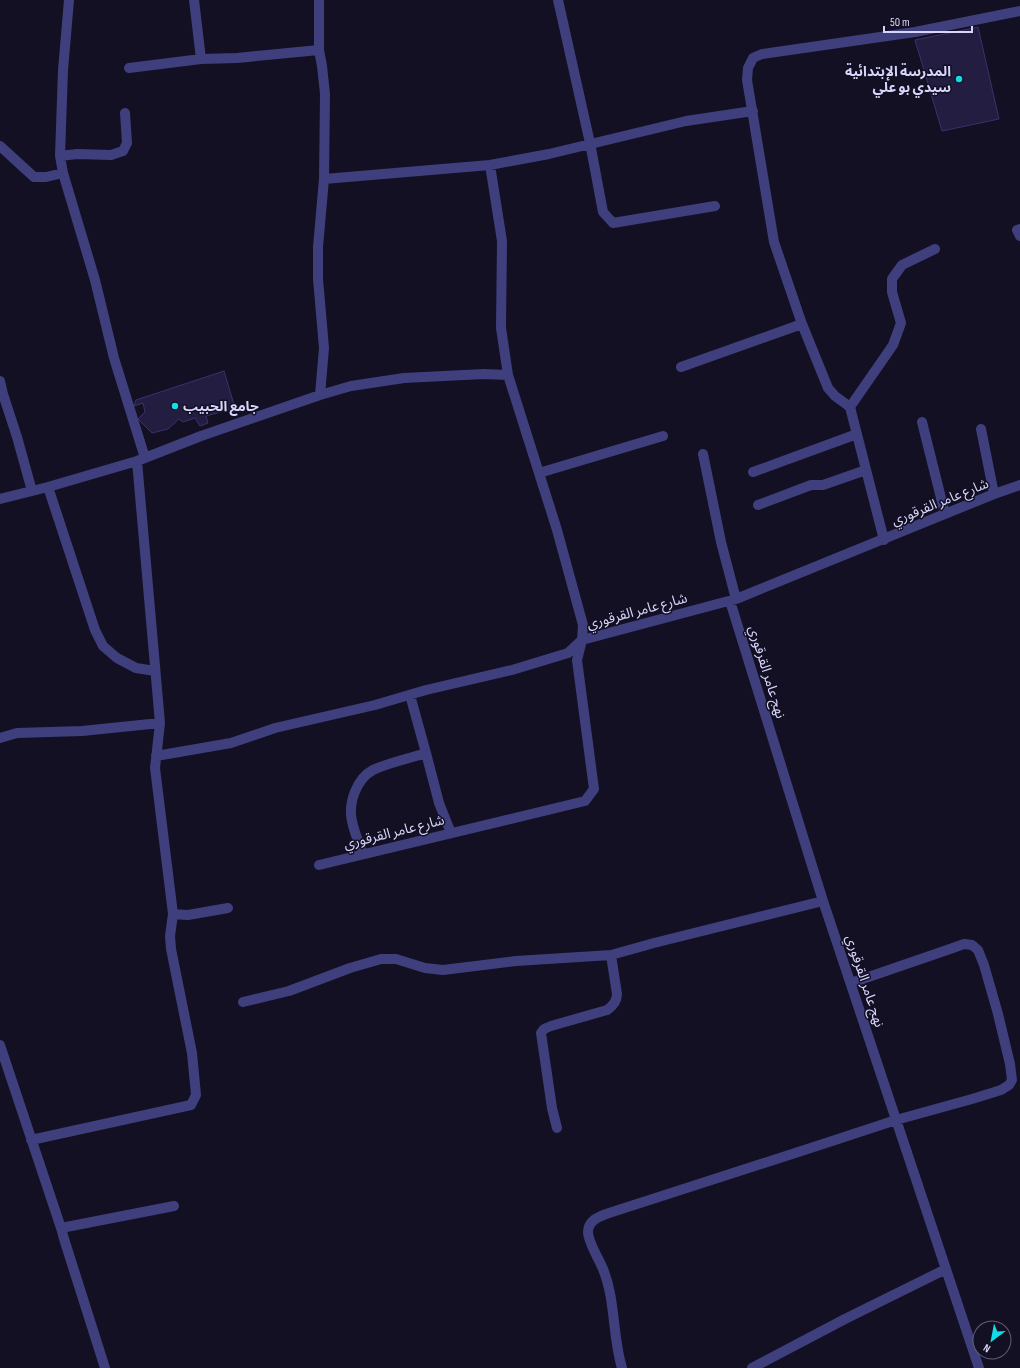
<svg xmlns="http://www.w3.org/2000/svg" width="1020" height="1368" font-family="'Sofia Sans Condensed','Noto Sans Arabic',sans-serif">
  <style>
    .building { fill: #231d42; stroke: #3b316c }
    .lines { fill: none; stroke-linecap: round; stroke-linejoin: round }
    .minor { stroke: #3f3f7e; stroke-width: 10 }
    .poi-dot { fill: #13dce9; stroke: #121022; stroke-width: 1.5 }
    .labels { text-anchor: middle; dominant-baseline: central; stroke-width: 3; stroke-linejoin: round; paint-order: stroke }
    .poi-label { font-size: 14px; font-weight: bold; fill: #d8d5fc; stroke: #121022; text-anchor: end }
    .street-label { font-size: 14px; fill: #d8d5fc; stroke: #121022 }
  </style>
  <rect width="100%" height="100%" fill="#121022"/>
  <path class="building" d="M978 27 999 119 942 131 915 40Z
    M224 371 235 408 206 416 208 423 200 426 195 418 183 422 179 419 168 429 152 433 138 419 145 412 143 403 134 406 136 400Z"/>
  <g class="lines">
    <path class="minor" d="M69 0 63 70 60 156 63 173 95 280 114 358 145 458
      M194 0 201 59
      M319 0V50L322 66 325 94 324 179 318 247V279L324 348 320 395
      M558 0 590 143 603 212 613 223 715 206
      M129 68 201 59 237 58 319 50
      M0 146 34 177H46L63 173
      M60 156 77 154 111 155 123 151 127 143 125 113
      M490 165 502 241 501 328 508 375
      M324 179 490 165 549 154 686 121 753 111
      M1020 229 1017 230 1020 236
      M681 367 802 324
      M0 381 3 394 17 437 32 491
      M850 407 893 345 901 323 892 292V279L902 265 935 249
      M922 422 945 514
      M981 429 994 494
      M703 454 721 542 736 599
      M753 472 857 434
      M539 473 663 436
      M48 487 95 630 103 646 117 658 136 668 155 671
      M0 499 48 487 137 461 201 436 320 395 351 386 404 378 484 374 508 375 557 530 583 625 582 640 568 653 512 670 426 690 375 705 275 728 231 743 156 756
      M758 505 811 485H823L866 470
      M884 540 850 407 835 396 828 388 802 324 774 242 747 80 748 68 753 58 762 54 915 32 1020 11
      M730 601 823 901 979 1368
      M0 738 17 733 82 731 160 723
      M426 753 439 803 451 833
      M363 854C359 843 354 832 352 821 348 804 356 779 373 770 390 762 408 759 426 753L410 695
      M319 865 585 801 594 789 577 660 582 640 736 599 994 494 1020 485
      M173 914 188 915 228 908
      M243 1002 289 991 350 968 381 959H396L425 968 443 970 516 961 611 955 654 943 823 901
      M0 1045 61 1228 65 1242 105 1368
      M557 1128 552 1108 541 1033 544 1029 551 1026 607 1010C613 1006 617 1001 617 994L611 955
      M31 1140 191 1105 196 1095 192 1053 171 949 170 936 173 914 155 768 160 723 137 461
      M61 1228 174 1206
      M622 1368C612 1335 616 1301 603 1269 599 1259 588 1242 588 1232 588 1221 598 1217 606 1214L826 1143 896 1120 972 1099 1001 1090 1009 1085 1012 1080 1010 1064 998 1014 984 965 978 950 972 945 964 944 950 949 851 983
      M752 1368 845 1319 946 1269"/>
  </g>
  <g class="poi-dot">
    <circle cx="959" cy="79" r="4"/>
    <circle cx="175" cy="406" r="4"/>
  </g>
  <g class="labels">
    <g class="poi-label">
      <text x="951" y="71">المدرسة الإبتدائية<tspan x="951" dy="16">سيدي بو علي</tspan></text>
      <text x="183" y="406" text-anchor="start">جامع الحبيب</text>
    </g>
    <g class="street-label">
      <text transform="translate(940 502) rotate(-22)">شارع عامر القرقوري</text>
      <text transform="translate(637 611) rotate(-15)">شارع عامر القرقوري</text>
      <text transform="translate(767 672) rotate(73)">نهج عامر القرقوري</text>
      <text transform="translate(394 832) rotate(-14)">شارع عامر القرقوري</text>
      <text transform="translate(865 981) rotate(72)">نهج عامر القرقوري</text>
    </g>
  </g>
  <g transform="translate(992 1340) rotate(212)"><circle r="19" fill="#121022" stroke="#615f79"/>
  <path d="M0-3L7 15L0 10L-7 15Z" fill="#13dce9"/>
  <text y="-6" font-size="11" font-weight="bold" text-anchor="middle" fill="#d8d5fc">N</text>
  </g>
  <path d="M884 26v6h88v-6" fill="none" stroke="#d8d5fc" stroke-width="2"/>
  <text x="890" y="26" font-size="12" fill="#d8d5fc" stroke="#121022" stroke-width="3" paint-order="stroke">50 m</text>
</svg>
